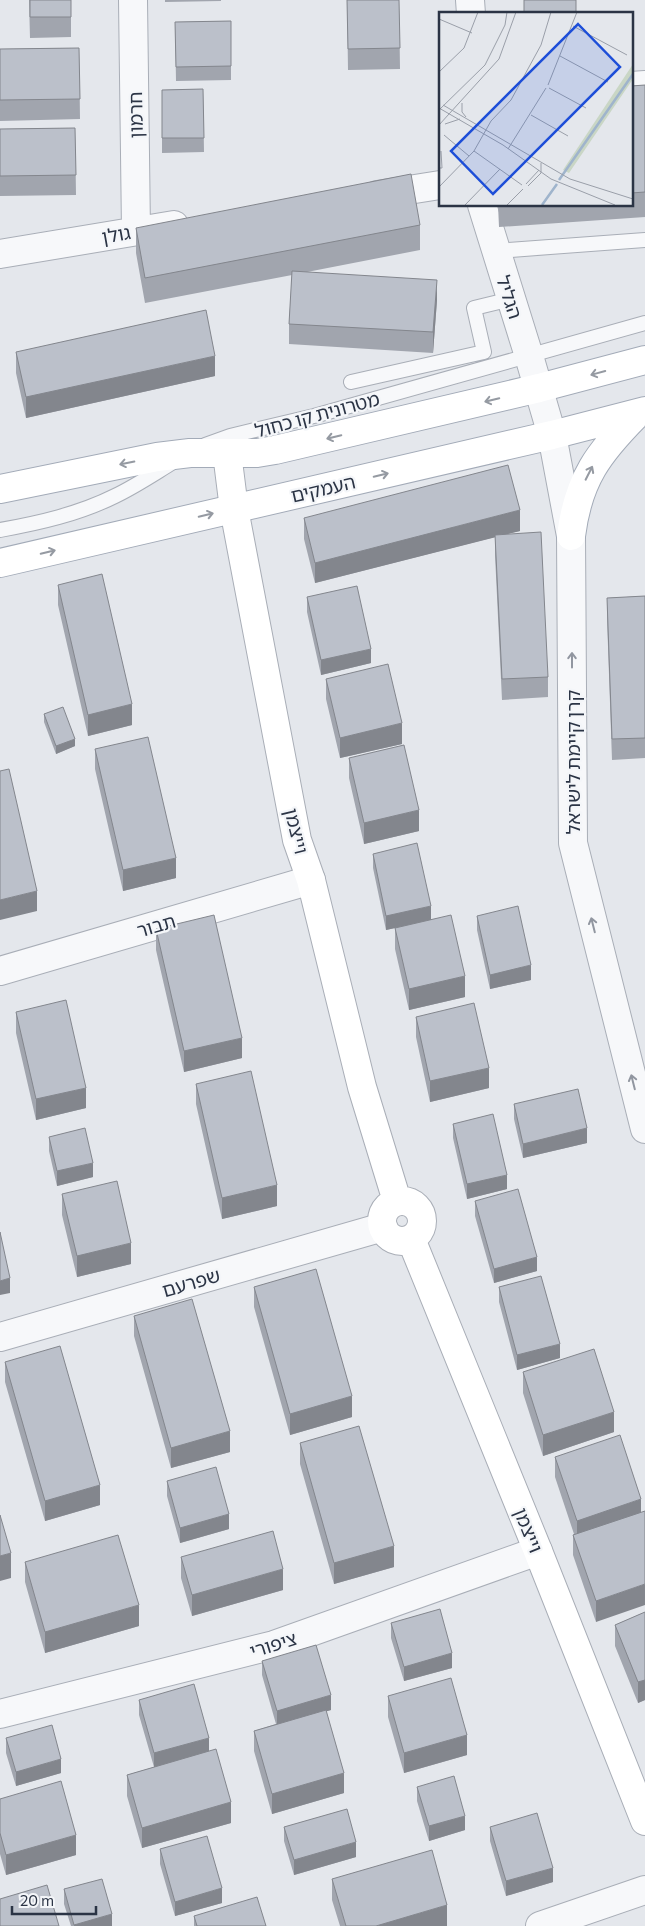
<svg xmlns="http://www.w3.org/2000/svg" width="645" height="1926" font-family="Commissioner,'Noto Sans Hebrew',sans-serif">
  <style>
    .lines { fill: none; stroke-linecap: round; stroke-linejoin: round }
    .lane-casing { stroke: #a9aeb7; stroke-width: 16 }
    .street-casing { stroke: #a9aeb7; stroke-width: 30 }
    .secondary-casing { stroke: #a9aeb7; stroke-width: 30 }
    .primary-casing { stroke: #a3abb8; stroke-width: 30 }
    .lane { stroke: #f7f8fa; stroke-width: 14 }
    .street { stroke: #f7f8fa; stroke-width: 28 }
    .secondary { stroke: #fff; stroke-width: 28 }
    .primary { stroke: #fff; stroke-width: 28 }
    .wall { fill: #a1a5ae }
    .shaded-wall { fill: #83868d }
    .building { fill: #bbc0ca; stroke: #83868d }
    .oneway { stroke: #959aa2 }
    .oneway2 { stroke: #9196a0 }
    .labels { text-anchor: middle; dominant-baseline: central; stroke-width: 4.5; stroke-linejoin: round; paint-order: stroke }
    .street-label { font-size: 19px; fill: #2b3445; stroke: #f4f6f9 }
    .inset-river { fill: none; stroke: #9fb4cc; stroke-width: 2.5 }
    .inset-road { fill: none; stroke: #9a9fa9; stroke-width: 1 }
    .view { fill: #1d4ed8; fill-opacity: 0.15; stroke: #1d4ed8; stroke-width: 2.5 }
    .inset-edge { fill: none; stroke: #2b3445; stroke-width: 2.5 }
  </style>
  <rect width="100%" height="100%" fill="#e4e7ec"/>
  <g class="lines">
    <defs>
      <path id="lane" d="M496 251 645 240
        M351 382 484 352 474 308 511 299
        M205 445 230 436 314 416 645 323
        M0 530C39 523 79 514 115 496 136 486 155 473 175 461"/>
      <path id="street" d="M133 0 136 231
        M470 0 471 14
        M631 86 645 85
        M377 195 440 185
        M482 205 529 356 552 435 571 536 573 843 645 1129
        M0 254 174 225
        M0 971 311 880
        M0 1337 383 1227
        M0 1714 274 1645 538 1551
        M540 1926 645 1890"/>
      <path id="secondary" d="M227 453 234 509 297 840 311 880 362 1087 397 1201
        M382 1221a20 20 0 1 1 40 0a20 20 0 1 1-40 0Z
        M411 1239 538 1551 645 1821"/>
      <path id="primary" d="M0 489 157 457 190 453H257L275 450 539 388 645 360
        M571 536C578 479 599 452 638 413
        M0 563 552 435 645 411"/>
    </defs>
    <use href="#lane" class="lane-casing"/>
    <use href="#street" class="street-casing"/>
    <use href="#secondary" class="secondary-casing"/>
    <use href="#primary" class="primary-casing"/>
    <use href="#lane" class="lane"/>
    <use href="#street" class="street"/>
    <use href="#secondary" class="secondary"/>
    <use href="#primary" class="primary"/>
  </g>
  <path class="wall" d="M29 0H71V37L30 38Z
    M165 0H221V1L165 2Z
    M347 0H399L400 69 348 70Z
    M231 21V80L176 81 175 22Z
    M79 48 80 119 0 121V49Z
    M645 85V217L499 227 498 205H631V86Z
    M203 89 204 152 162 153V90Z
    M75 128 76 195 0 196V129Z
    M420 225V250L307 272 437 300 433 353 289 344V324L292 275 145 303 136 253V228Z
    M16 352 215 376 26 418 16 373Z
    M304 518 520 531 506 534 548 677V697L502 700 495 555V537L315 583 304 539Z
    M58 585 132 725 88 736 58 605Z
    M645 596V758L612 760 607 618V598Z
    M307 597 371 663 321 675 307 612Z
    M326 679 402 744 340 758 326 699Z
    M44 714 75 746 56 754 44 722Z
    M95 749 176 878 123 891 95 769Z
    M349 758 419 831 364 844 349 778Z
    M373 854 431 920 465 997 409 1010 395 949V928L386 930 373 868Z
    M477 916 531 980 490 989 477 930Z
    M156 929 242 1058 184 1072 156 950Z
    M16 1012 86 1108 36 1120 16 1033Z
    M416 1017 489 1088 430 1102 416 1037Z
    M196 1084 277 1206 222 1219 196 1104Z
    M514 1104 587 1143 523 1158 514 1119Z
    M453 1124 507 1189 467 1199 453 1138Z
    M49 1137 93 1177 57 1186 49 1151Z
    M62 1194 131 1264 77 1277 62 1215Z
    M475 1201 537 1271 494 1283 475 1216Z
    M254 1287 352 1417 290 1435 254 1307Z
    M499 1287 560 1358 517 1370 499 1302Z
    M134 1316 230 1452 171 1468 134 1336Z
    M5 1362 100 1505 45 1521 5 1382Z
    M523 1372 614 1432 543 1456 523 1393Z
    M300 1443 394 1567 334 1584 300 1464Z
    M555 1457 641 1512 596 1622 573 1555V1535L574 1534 555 1477Z
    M167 1481 229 1529 180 1543 167 1496Z
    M181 1557 283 1590 192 1616 181 1578Z
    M25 1562 139 1626 45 1653 25 1582Z
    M645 1612V1700L638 1703 615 1646V1625Z
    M391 1623 452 1668 404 1681 391 1638Z
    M262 1661 331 1710 326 1711 344 1793 272 1814 254 1751V1731L276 1724 262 1675Z
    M388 1696 467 1755 404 1773 388 1717Z
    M139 1700 209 1752 231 1823 142 1848 127 1796V1775L154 1767 139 1715Z
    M6 1738 61 1773 16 1786 6 1753Z
    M417 1787 465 1830 429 1841 417 1801Z
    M0 1799 76 1855 6 1875 0 1854Z
    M284 1827 356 1857 294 1875 284 1841Z
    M490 1827 553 1882 506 1896 490 1841Z
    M160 1849 222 1903 175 1916 160 1864Z
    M332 1879 447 1926H340L332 1900Z
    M64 1889 112 1926H71L64 1904Z
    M194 1916 266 1926H194Z"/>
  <path class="shaded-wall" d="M437 280V300L433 353V332Z
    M215 356V376L26 418V397Z
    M520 510V531L315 583V563Z
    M371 649V663L321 675V660Z
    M132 704V725L88 736V715Z
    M402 723V744L340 758V738Z
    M75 739V746L56 754V746Z
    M419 810V831L364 844V823Z
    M176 858V878L123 891V870Z
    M37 891V911L0 920V900Z
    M431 906V920L386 930V916Z
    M531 965V980L490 989V975Z
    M465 976V997L409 1010V989Z
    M242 1038V1058L184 1072V1051Z
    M489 1068V1088L430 1102V1081Z
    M86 1088V1108L36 1120V1099Z
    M587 1128V1143L523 1158V1144Z
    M93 1163V1177L57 1186V1171Z
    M507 1175V1189L467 1199V1184Z
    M277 1185V1206L222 1219V1198Z
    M131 1243V1264L77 1277V1256Z
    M537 1257V1271L494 1283V1269Z
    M10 1278V1293L0 1295V1281Z
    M560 1344V1358L517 1370V1355Z
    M352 1396V1417L290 1435V1414Z
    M614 1412V1432L543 1456V1435Z
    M230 1431V1452L171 1468V1448Z
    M100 1485V1505L45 1521V1501Z
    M641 1499V1520L577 1542V1521Z
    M229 1514V1529L180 1543V1528Z
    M394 1546V1567L334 1584V1563Z
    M11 1553V1578L0 1581V1556Z
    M283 1569V1590L192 1616V1595Z
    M645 1584V1605L596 1622V1601Z
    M139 1605V1626L45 1653V1632Z
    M452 1653V1668L404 1681V1667Z
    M645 1680V1700L638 1703V1682Z
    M331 1695V1710L277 1726V1711Z
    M467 1735V1755L404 1773V1753Z
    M209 1738V1752L154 1768V1753Z
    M61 1759V1773L16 1786V1772Z
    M344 1773V1793L272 1814V1794Z
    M231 1802V1823L142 1848V1828Z
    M465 1816V1830L429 1841V1826Z
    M76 1835V1855L6 1875V1855Z
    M356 1842V1857L294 1875V1860Z
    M553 1868V1882L506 1896V1881Z
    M222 1888V1903L175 1916V1902Z
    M447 1905V1926H376Z
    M112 1914V1926H74V1925Z"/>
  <path class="building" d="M30 0H71V17H30Z
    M347 0H399L400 48 348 49Z
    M524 0H576V14H524Z
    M231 21V66L176 67 175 22Z
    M79 48 80 99 0 100V49Z
    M645 85V192L631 193V86Z
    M203 89 204 138H162V90Z
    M75 128 76 175 0 176V129Z
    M411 174 420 225 145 278 136 228Z
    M292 271 437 280 433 332 289 324Z
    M206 310 215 356 26 397 16 352Z
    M508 465 520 510 315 563 304 518Z
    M541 532 548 677 502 679 495 535Z
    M102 574 132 704 88 715 58 585Z
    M357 586 371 649 321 660 307 597Z
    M645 596V738L612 739 607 598Z
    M388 664 402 723 340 738 326 679Z
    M63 707 75 739 56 746 44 714Z
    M148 737 176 858 123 870 95 749Z
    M404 745 419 810 364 823 349 758Z
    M9 769 37 891 0 900V771Z
    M417 843 431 906 386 916 373 854Z
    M518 906 531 965 490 975 477 916Z
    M214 915 242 1038 184 1051 156 929Z
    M451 915 465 976 409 989 395 928Z
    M66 1000 86 1088 36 1099 16 1012Z
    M474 1003 489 1068 430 1081 416 1017Z
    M251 1071 277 1185 222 1198 196 1084Z
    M578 1089 587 1128 523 1144 514 1104Z
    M493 1114 507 1175 467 1184 453 1124Z
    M85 1128 93 1163 57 1171 49 1137Z
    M117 1181 131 1243 77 1256 62 1194Z
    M518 1189 537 1257 494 1269 475 1201Z
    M0 1232 10 1278 0 1281Z
    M316 1269 352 1396 290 1414 254 1287Z
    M541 1276 560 1344 517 1355 499 1287Z
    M192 1299 230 1431 171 1448 134 1316Z
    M60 1346 100 1485 45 1501 5 1362Z
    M594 1349 614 1412 543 1435 523 1372Z
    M359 1426 394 1546 334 1563 300 1443Z
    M620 1435 641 1499 577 1521 555 1457Z
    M216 1467 229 1514 180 1528 167 1481Z
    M645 1511V1584L596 1601 573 1535Z
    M0 1515 11 1553 0 1556Z
    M273 1531 283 1569 192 1595 181 1557Z
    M118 1535 139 1605 45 1632 25 1562Z
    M440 1609 452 1653 404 1667 391 1623Z
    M645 1612V1680L638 1682 615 1625Z
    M316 1645 331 1695 277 1711 262 1661Z
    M451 1678 467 1735 404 1753 388 1696Z
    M194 1684 209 1738 154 1753 139 1700Z
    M326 1710 344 1773 272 1794 254 1731Z
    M52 1725 61 1759 16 1772 6 1738Z
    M216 1749 231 1802 142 1828 127 1775Z
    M454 1776 465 1816 429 1826 417 1787Z
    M61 1781 76 1835 6 1855 0 1833V1799Z
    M347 1809 356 1842 294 1860 284 1827Z
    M537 1813 553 1868 506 1881 490 1827Z
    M207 1836 222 1888 175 1902 160 1849Z
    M432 1850 447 1905 376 1926H346L332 1879Z
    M102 1879 112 1914 74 1925 64 1889Z
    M47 1885 59 1926H0V1899Z
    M257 1897 266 1926H197L194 1916Z"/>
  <defs><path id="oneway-shaft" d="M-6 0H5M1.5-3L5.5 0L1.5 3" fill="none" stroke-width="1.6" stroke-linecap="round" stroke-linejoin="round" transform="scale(1.25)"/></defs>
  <g class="oneway">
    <use href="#oneway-shaft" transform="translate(598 373) rotate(165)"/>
    <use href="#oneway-shaft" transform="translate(492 400) rotate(166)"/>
    <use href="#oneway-shaft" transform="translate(334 437) rotate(167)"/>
    <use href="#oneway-shaft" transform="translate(127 463) rotate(169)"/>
    <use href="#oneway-shaft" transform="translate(589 473) rotate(-63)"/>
    <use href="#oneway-shaft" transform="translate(381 475) rotate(-13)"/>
    <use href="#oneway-shaft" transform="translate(206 515) rotate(-13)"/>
    <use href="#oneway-shaft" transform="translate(48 552) rotate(-13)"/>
  </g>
  <g class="oneway2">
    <use href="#oneway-shaft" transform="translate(572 660) rotate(-90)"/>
    <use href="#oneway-shaft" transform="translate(593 925) rotate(-104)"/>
    <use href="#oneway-shaft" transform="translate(633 1082) rotate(-104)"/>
  </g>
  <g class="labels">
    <g class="street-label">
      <text transform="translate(135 115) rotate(-91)">חרמון</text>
      <text transform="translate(116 234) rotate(-10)">גולן</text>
      <text transform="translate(510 297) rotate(72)">הגליל</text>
      <text transform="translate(317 414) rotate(-15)">מטרונית קו כחול</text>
      <text transform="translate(323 488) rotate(-13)">העמקים</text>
      <text transform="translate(572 762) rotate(-90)">קרן קיימת לישראל</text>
      <text transform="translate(297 831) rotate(76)">וייצמן</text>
      <text transform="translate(156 925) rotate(-16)">תבור</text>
      <text transform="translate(191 1282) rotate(-16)">שפרעם</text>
      <text transform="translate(529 1530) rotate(68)">וייצמן</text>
      <text transform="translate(273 1644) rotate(-17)">ציפורי</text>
    </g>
  </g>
  <g transform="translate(439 12)">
    <rect width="194" height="194" fill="#e4e7ec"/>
    <path d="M194 52V67L130 161 124 158Z" fill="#c9d6c5"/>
    <path class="inset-river" d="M120 168 194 62M103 193 118 172"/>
    <path class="inset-road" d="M0 7 33 21M134 14 188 43M121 44 169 70M0 60 25 36 39 0M109 73 138 0M110 76 147 96M23 91V100L27 105M4 93 131 167 194 187M0 96 64 133 112 167 176 193M0 98 46 53 66 13 68 0M92 103 129 124M6 112 21 107M0 113 60 47 77 0M5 123 30 144M69 137 107 76M35 139 83 173M0 156H3L2 139M87 172 100 158M89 174 102 161V151M0 175 35 139 52 109 72 88 102 33 112 0M26 193 61 157M68 193 84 177"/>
    <path class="view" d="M139 12 181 55 54 182 12 139Z"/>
    <rect width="194" height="194" class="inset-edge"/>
  </g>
  <path d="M12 1906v8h84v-8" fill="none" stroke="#2b3445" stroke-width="2.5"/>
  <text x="20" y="1906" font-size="15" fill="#2b3445" stroke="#f4f6f9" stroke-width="4" paint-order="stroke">20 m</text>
</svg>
